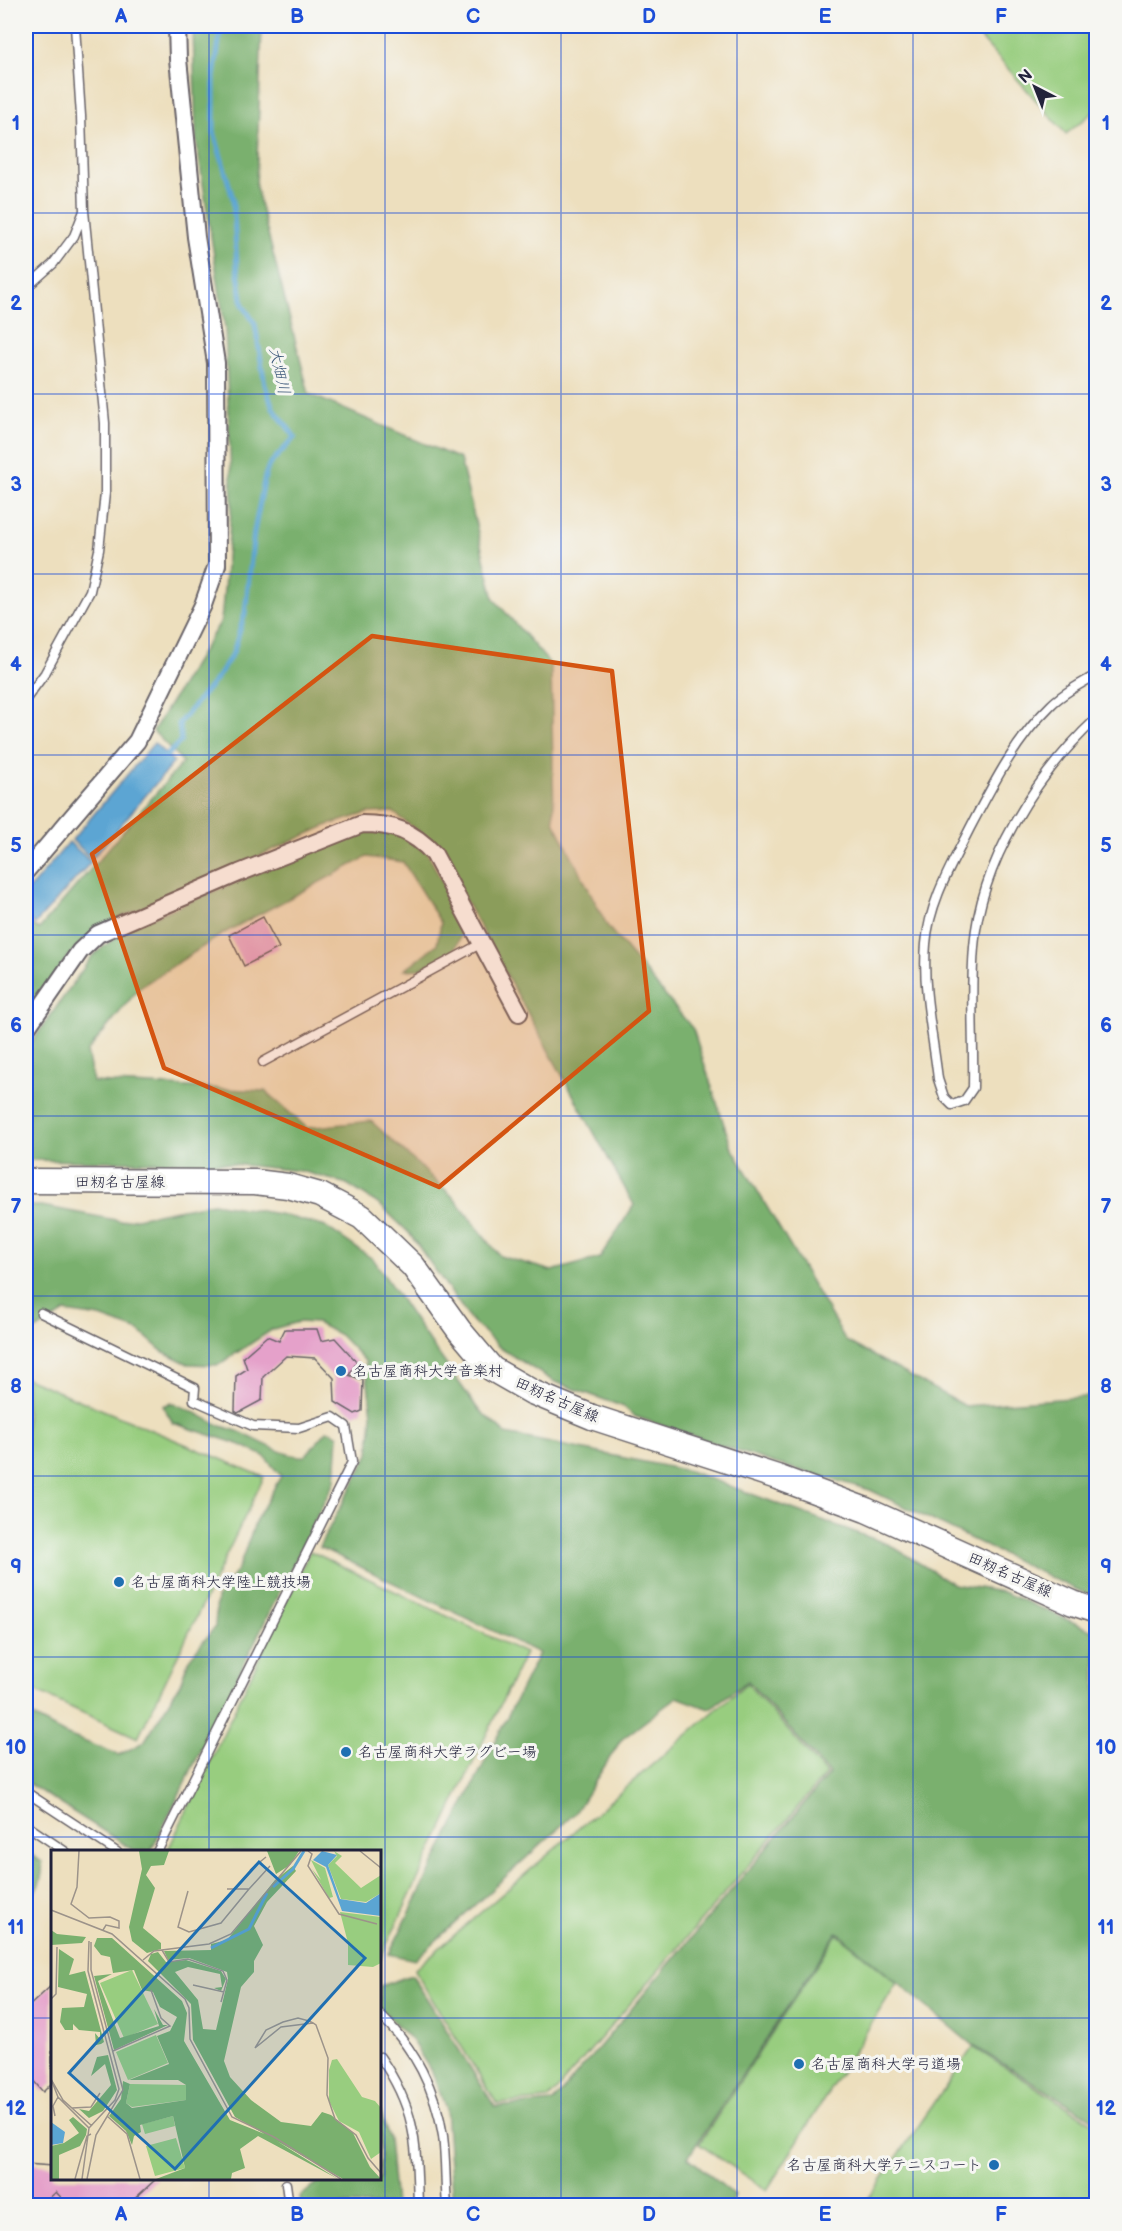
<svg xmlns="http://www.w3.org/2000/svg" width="1122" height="2231" font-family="'Balsamiq Sans','Klee One',sans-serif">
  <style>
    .green { fill: #98cd7f; stroke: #5d785d; stroke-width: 1.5 }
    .forest { fill: #7ab06e; stroke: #4e6954; stroke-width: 1.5 }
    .water { fill: #5ba5d3; stroke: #3e6487; stroke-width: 1.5 }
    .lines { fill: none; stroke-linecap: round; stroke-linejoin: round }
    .stream { stroke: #5ba5d3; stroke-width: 5 }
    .building { fill: #e5a1ca }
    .lane-casing { stroke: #696469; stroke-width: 11 }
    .street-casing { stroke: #696469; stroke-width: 20 }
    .secondary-casing { stroke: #696469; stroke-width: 27 }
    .lane { stroke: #fff; stroke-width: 8 }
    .street { stroke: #fff; stroke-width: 16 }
    .secondary { stroke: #fff; stroke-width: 24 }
    .marked { fill: #d45411; fill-opacity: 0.2; stroke: #d45411; stroke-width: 4.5; stroke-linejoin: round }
    .grid { fill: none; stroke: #1d4ed8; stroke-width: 1.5; stroke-opacity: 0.55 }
    .poi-dot { fill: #1f6fb2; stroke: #f6f6f2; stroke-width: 2 }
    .labels { text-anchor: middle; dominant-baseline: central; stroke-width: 6; stroke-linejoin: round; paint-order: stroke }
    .street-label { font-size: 15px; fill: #22223b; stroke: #f6f6f2 }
    .poi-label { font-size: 15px; fill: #22223b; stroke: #f6f6f2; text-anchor: start }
    .water-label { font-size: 16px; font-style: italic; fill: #395678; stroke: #f6f6f2 }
    .inset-river { fill: none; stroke: #5ba5d3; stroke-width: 3 }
    .inset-road { fill: none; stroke: #9c938a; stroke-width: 1.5 }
    .view { fill: #1f6fb2; fill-opacity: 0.15; stroke: #1f6fb2; stroke-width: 3 }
    .inset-edge { fill: none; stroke: #22223b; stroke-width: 3 }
    .neatline { fill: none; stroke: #1d4ed8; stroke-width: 2 }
    .grid-label { font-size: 20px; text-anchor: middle; font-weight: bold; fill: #1d4ed8 }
  </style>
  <rect width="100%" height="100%" fill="#f6f6f2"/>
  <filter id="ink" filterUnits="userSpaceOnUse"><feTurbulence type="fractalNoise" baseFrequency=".0167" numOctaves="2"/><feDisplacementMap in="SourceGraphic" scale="12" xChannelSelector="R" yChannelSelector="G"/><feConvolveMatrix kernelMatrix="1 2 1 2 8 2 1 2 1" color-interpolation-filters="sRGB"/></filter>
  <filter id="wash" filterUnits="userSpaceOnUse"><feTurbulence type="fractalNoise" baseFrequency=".008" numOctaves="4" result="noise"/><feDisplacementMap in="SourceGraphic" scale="24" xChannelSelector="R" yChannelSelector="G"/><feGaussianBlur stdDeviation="1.35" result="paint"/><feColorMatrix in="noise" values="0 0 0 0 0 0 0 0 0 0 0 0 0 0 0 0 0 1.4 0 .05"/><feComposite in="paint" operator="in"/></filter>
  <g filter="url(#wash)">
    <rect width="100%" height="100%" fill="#eddfbe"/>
    <path class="green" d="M970 26H1096V110L1066 134Z
      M26 1378 264 1477 138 1738 26 1687Z
      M310 1551 525 1653 380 1959V1852H167Z
      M747 1683 826 1774 549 2099 497 2104 414 1970Z
      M837 1934 897 1983 767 2190 699 2144Z
      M973 2047 1096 2125V2205H864Z"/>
    <path class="forest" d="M193 26H262L256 187 309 394 460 459 494 599 551 665 554 821 608 927 693 1029 731 1146 846 1341 965 1406 1096 1396V1598L1064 1584 870 1490 774 1463 634 1416 624 1407 553 1381 500 1348 470 1319 409 1233 380 1205 347 1184 301 1171 222 1163 26 1160V1048L30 1045 92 956 129 927 356 832H395L427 852 465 927 454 950 420 969 404 970 437 944 441 923 403 862 367 857 224 933 140 987 87 1052 93 1082 265 1091 307 1128 371 1121 453 1197 500 1256 552 1271 600 1258 634 1205 434 844 393 812 368 813 328 825 97 928 67 958 26 1013V921L39 929 183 762 153 731 221 621 232 502 225 328 196 138Z
      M213 1203 279 1214 326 1227 374 1260 417 1324 478 1409 506 1434 689 1471 890 1545 953 1584 1003 1592 1096 1632V2121L972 2045 837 1932 688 2157 734 2195 730 2205H453L446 2109 433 2074 412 2041 380 2008V1986L412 1975 495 2107 553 2102 829 1774 748 1681 709 1709 677 1697 621 1740 575 1813 415 1960 389 1954 539 1653 319 1547 369 1454 372 1414 365 1361 340 1335 317 1323 298 1322 273 1329 218 1365 188 1364 162 1351 139 1331 100 1317 65 1312 26 1336V1206H42L121 1221Z
      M171 1403C190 1408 200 1416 217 1424 226 1429 236 1429 244 1434 261 1442 287 1458 305 1456L327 1431 332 1432 338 1436 335 1480 151 1851H135L26 1782V1713L65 1734 119 1755 144 1742 180 1684 189 1659 215 1627 217 1598 239 1567 256 1520 281 1476 264 1456 241 1445 173 1423 163 1406Z
      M26 1851 42 1862C44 1880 37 1890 26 1905Z
      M380 2109 389 2139 395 2205H301L300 2197 322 2179 380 2178Z"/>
    <path class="water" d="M154 743 174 762 92 859 72 840Z
      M69 842 91 862 35 924 26 916V893Z"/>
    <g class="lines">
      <path class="stream" d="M166 756 181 741 179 723 217 678 233 653 245 613 254 532 265 476 269 465 295 437 273 408 265 385 255 324 243 305 237 267 233 199 214 132V77L221 26"/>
    </g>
    <g id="blocks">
      <path class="building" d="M263 917 279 948 244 966 229 935Z
        M285 1329H317L321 1341 335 1338 357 1362 349 1375 363 1380 362 1411 355 1414 335 1402 334 1378 315 1358 286 1356 263 1377 262 1400 238 1413 235 1411 236 1376 247 1369 243 1357 267 1336 279 1341Z
        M52 1985V2083L43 2092 32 2079 26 2085V2009Z
        M26 2164 52 2166V2178H157L128 2205H68L56 2192 42 2205H26Z"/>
    </g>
  </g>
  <g filter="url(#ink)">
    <use href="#blocks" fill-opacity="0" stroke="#696469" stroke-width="1.5"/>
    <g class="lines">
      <defs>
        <path id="lane" d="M26 288 53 264 74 236 84 211 81 116 75 26
          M1096 675C1081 684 1064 692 1051 705 1015 740 992 786 969 830 951 866 929 903 926 944 922 988 933 1035 938 1079L944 1097 952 1105 964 1101 973 1088C974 1041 970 994 974 947 980 863 1036 775 1096 719
          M26 699 45 673 90 591 99 550 105 493V423L84 211
          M263 1062 482 943
          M41 1313 195 1388 194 1400 253 1426 299 1428 333 1417 346 1426 352 1462 157 1852
          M26 1792 117 1852
          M26 1825 66 1852
          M380 2015C414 2047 436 2090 443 2136 446 2159 445 2183 447 2206
          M380 2057C417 2111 416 2142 418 2206
          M286 2184 289 2206"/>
        <path id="street" d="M26 871 137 741 203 605 217 565 216 363 196 237 178 59 177 26
          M26 1029 80 951 98 934 239 873 362 824C393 824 413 831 434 854L519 1013"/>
        <path id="secondary" d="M26 1181 255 1182 288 1186 320 1195 362 1217 413 1266 459 1330 492 1369 532 1392 592 1417 777 1477 866 1510 1073 1603 1096 1611"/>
      </defs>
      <use href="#lane" class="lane-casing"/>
      <use href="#street" class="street-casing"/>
      <use href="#secondary" class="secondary-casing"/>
      <use href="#lane" class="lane"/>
      <use href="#street" class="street"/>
      <use href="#secondary" class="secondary"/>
    </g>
  </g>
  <path class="marked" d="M372 636 612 671 649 1011 439 1187 164 1068 92 854Z"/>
  <path class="grid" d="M209 26V1852M385 26V2206M561 26V2206M737 26V2206M913 26V2206M26 213H1096M26 394H1096M26 574H1096M26 755H1096M26 935H1096M26 1116H1096M26 1296H1096M26 1476H1096M26 1657H1096M26 1837H1096M26 2018H52M380 2018H1096M209 2178V2206"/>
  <g class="poi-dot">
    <circle cx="341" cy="1371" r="6"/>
    <circle cx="119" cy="1582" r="6"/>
    <circle cx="346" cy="1752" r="6"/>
    <circle cx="799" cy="2064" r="6"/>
    <circle cx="994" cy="2165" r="6"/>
  </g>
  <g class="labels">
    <g class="street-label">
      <text x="120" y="1182">田籾名古屋線</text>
      <text transform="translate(557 1400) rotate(24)">田籾名古屋線</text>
      <text transform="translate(1010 1575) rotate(24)">田籾名古屋線</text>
    </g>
    <g class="poi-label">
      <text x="353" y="1371">名古屋商科大学音楽村</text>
      <text x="131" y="1582">名古屋商科大学陸上競技場</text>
      <text x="358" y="1752">名古屋商科大学ラグビー場</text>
      <text x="811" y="2064">名古屋商科大学弓道場</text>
      <text x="982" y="2165" text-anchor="end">名古屋商科大学テニスコート</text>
    </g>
    <g class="water-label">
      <text transform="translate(279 371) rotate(78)">大畑川</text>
    </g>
  </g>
  <g transform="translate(51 1850)">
    <rect width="330" height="330" fill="#eddfbe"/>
    <path d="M283 1 291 6 284 13 310 38 330 25V43L315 52 290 49 277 15 286 6ZM260 10 274 18 282 47 278 48 261 19 270 30ZM289 62 330 67V113L322 117 297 115V93ZM81 120 107 174 73 188 49 133ZM105 185 117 213 77 230 65 202ZM286 209 311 247 324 251 330 258V302L320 309 308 282 288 271 278 251V220L281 210ZM79 234 135 235V250L81 257 75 253ZM122 266 124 276 94 284 91 274ZM125 288 134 318 104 326 95 296Z" fill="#98cd7f"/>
    <path d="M88 1H118L113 15 100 16 95 25 104 38 92 78 110 93V99L96 103 81 91 78 77 91 19ZM216 1H248L239 15 225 24ZM242 16 245 21 216 52 203 76 212 95 203 111V122L190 137 173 211 179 227 200 250 230 272 260 276 271 262 280 265 302 283 319 317 330 329H292L184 267 142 190 140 154 97 111 100 104 107 102 115 112 135 110 170 121 175 129 170 141 163 138 171 137 169 124 137 117 124 122 147 150 152 179 165 180 177 129 176 122 138 108 117 110 113 101 160 100V94L176 90 224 30ZM0 80 6 84 35 87 31 93 0 95ZM46 88H61L131 151 136 163 133 191 179 270 216 285 287 329 207 286 189 299 194 318 181 323 180 329H105L134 318 122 266 89 275 90 282 83 286 81 295 75 281 58 266 70 249 72 231 79 234 75 253 81 258 135 250V235L127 230H78L118 214 106 186 119 181 126 167 109 157 102 142 91 140 83 120 62 123 59 107 50 105 43 96ZM8 99 23 109 18 125 34 121 53 192 50 194 45 195 44 183 49 189V182L28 180 22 174V180H14L9 172 11 158 33 157 36 144 7 137ZM61 124 47 131 69 188 108 176 103 159 112 175H117L63 200 43 126ZM57 205 66 240 52 261 38 268 28 259 38 261 60 235 54 214 40 226 46 207ZM22 267 36 279 35 285 29 296 8 305V329H0V296L13 293 28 283 18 270Z" fill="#7ab06e"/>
    <path d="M271 1 286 5 277 15 289 49 315 53 330 43V66L291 61 275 17 262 10ZM0 272 14 282 12 293 0 295Z" fill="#5ba5d3"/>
    <path class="inset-river" d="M222 37 242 19 253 1M160 98 198 79 216 43"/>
    <path class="inset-road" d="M28 1 26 37 20 54 38 68 59 67 68 71V78L55 75 52 80M257 1 261 4 257 16 288 64 326 74M309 1 330 18M199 20 215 7M176 39H198L219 16M137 41 127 77 138 82 170 73 198 39M0 60 61 84 134 149 138 158 139 189 181 267 223 287 290 329M111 100 118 112 137 109 172 121 176 130 170 152M92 110 103 101 158 94 180 84 250 1M142 135 173 142M0 149 5 144 6 97M262 173 230 177 204 198 215 180 232 172 247 168 258 171 262 173 265 175 277 208 276 245 284 269 305 285 317 308 330 323M62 201 119 176 110 168 100 140M21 258 40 257 49 243M4 266 2 256 7 247M56 266 76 284 89 329M38 278 7 247 0 229 12 250 41 276M24 329 36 286 40 284M31 329 38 278 64 250 68 239 37 121 38 91M36 329 45 285 72 240 40 120V92"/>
    <path class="view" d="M208 12 314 108 124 319 18 223Z"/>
    <rect width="330" height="330" class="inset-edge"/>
  </g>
  <rect width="1122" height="2231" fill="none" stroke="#f6f6f2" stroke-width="66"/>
  <g transform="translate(1035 87) rotate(318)" stroke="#f6f6f2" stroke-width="4.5" paint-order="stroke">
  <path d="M0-4.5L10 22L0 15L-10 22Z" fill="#22223b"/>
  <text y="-9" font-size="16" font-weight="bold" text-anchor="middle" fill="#22223b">N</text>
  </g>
  <rect x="33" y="33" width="1056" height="2165" class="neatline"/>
  <g class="grid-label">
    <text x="121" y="23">A</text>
    <text x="297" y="23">B</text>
    <text x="473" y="23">C</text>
    <text x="649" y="23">D</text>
    <text x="825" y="23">E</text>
    <text x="1001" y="23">F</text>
    <text x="16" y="130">1</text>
    <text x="1106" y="130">1</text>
    <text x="16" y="310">2</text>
    <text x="1106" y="310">2</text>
    <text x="16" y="491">3</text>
    <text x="1106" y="491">3</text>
    <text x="16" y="671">4</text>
    <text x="1106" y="671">4</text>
    <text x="16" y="852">5</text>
    <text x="1106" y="852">5</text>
    <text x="16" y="1032">6</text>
    <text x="1106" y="1032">6</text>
    <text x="16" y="1213">7</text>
    <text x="1106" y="1213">7</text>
    <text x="16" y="1393">8</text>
    <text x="1106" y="1393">8</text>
    <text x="16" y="1573">9</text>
    <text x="1106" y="1573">9</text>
    <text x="16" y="1754">10</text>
    <text x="1106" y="1754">10</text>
    <text x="16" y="1934">11</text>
    <text x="1106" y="1934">11</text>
    <text x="16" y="2115">12</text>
    <text x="1106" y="2115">12</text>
    <text x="121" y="2221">A</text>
    <text x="297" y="2221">B</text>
    <text x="473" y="2221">C</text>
    <text x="649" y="2221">D</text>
    <text x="825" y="2221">E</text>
    <text x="1001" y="2221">F</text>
  </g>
</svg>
